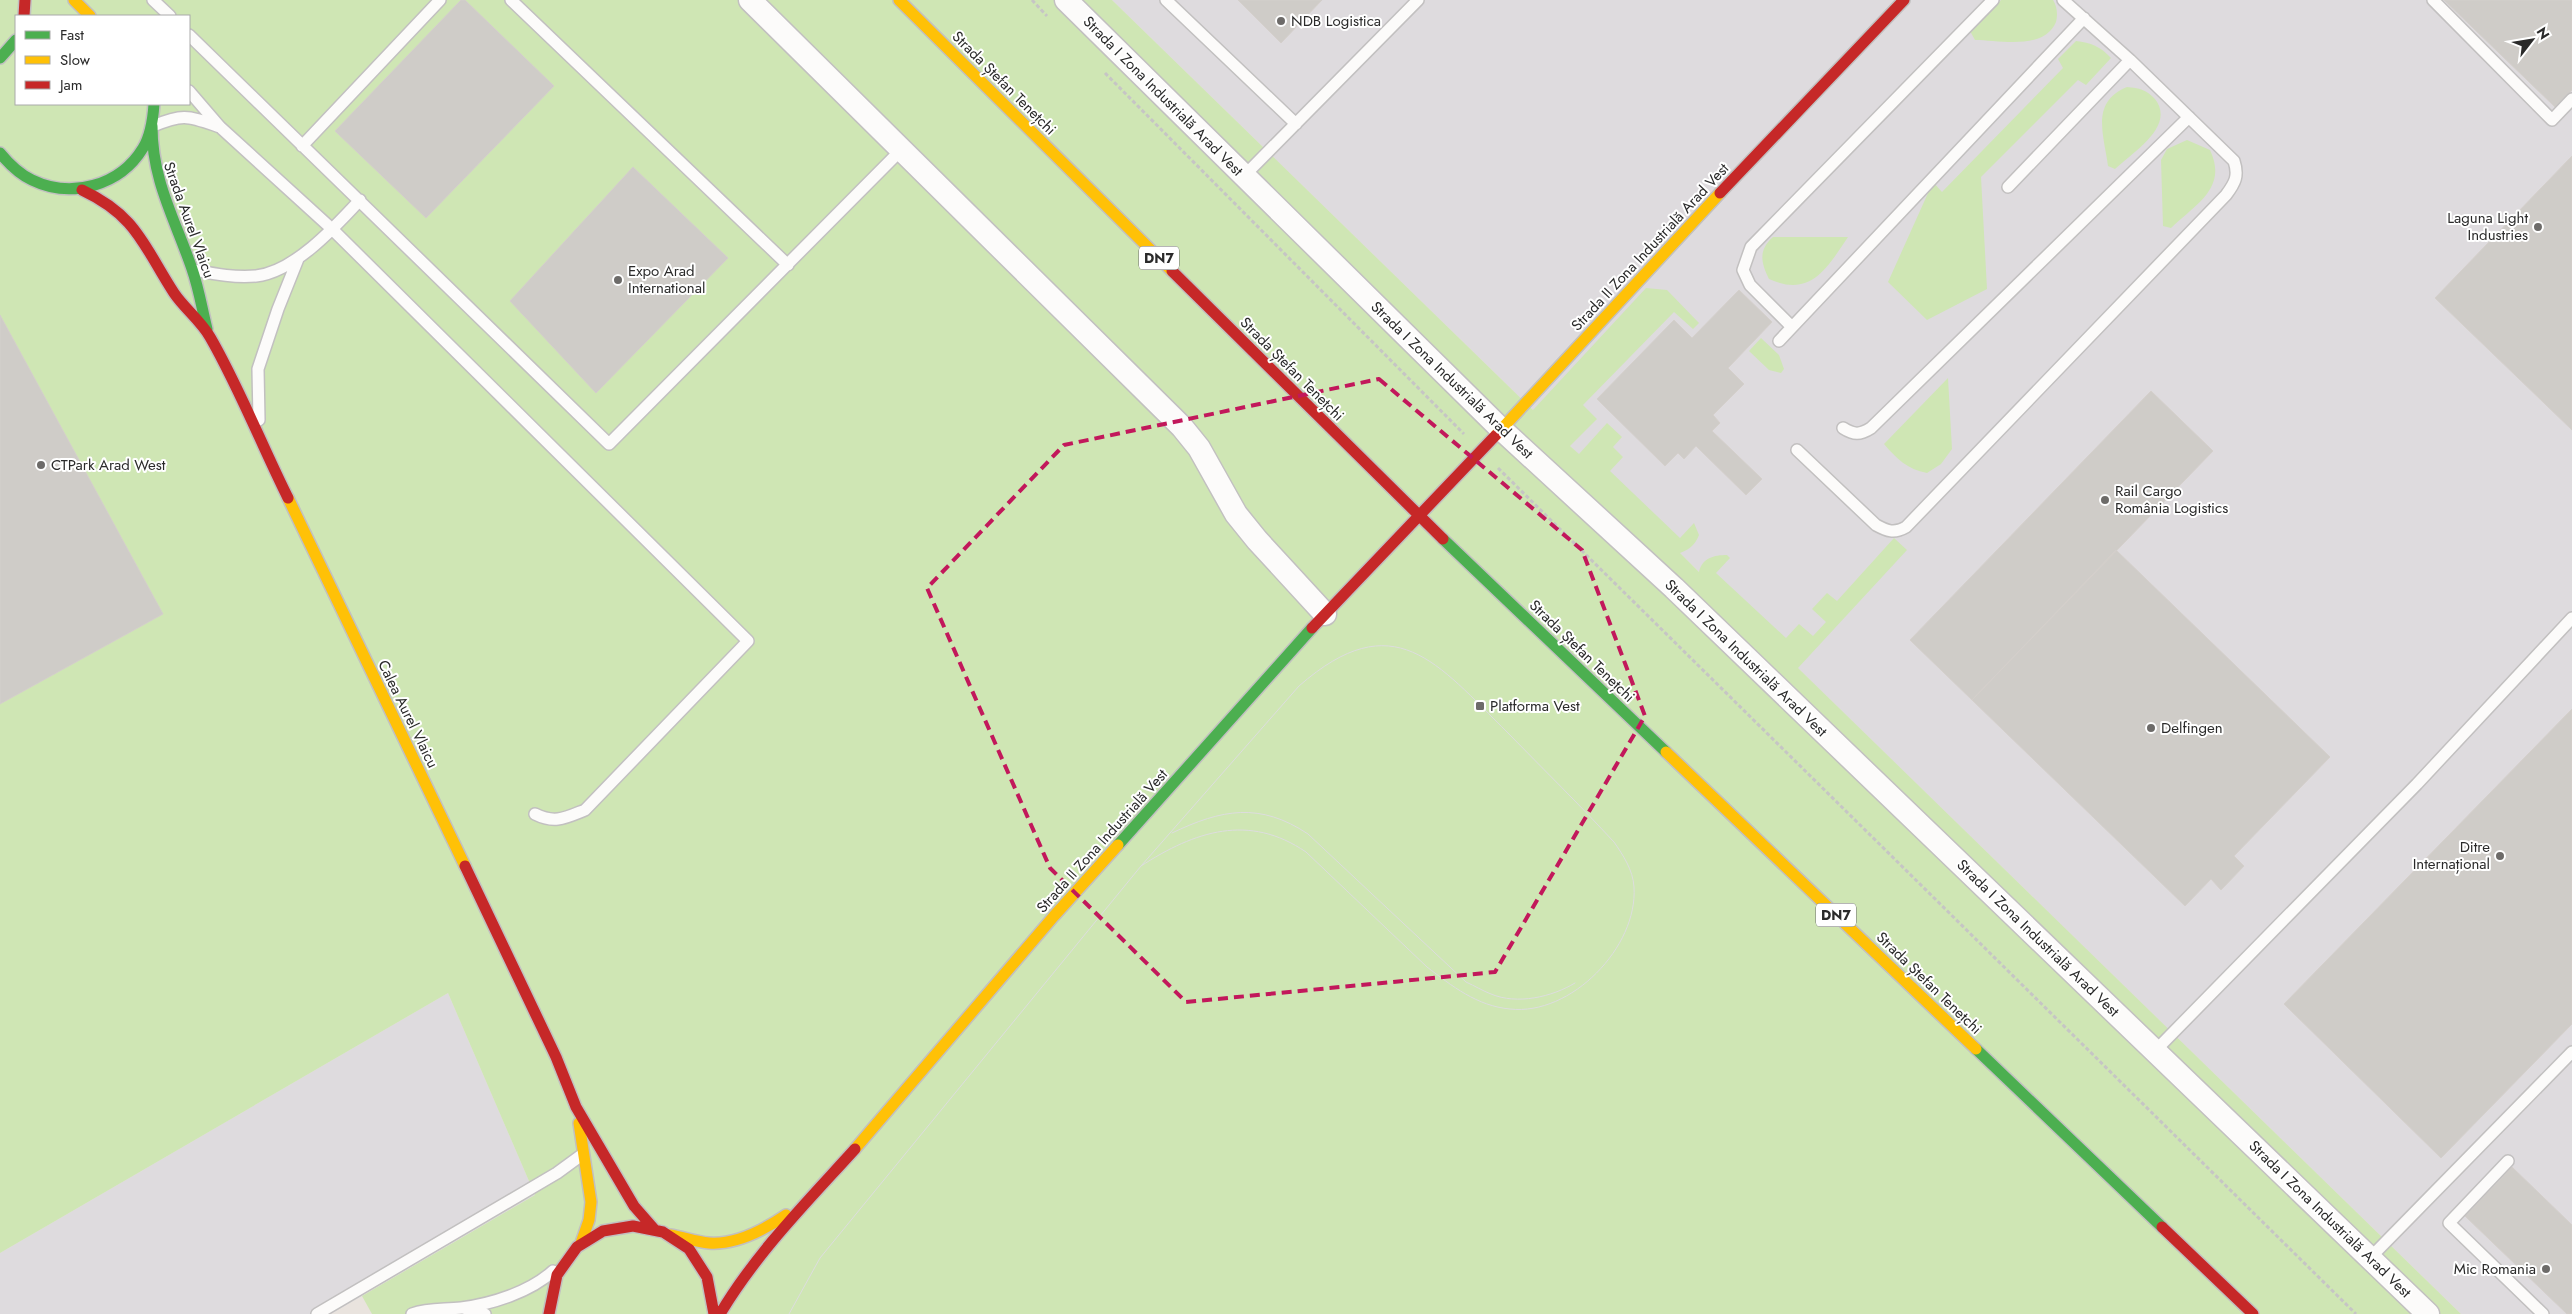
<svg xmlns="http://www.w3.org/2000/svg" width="2572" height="1314" font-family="Jost,sans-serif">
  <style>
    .industrial { fill: #dedbde }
    .green { fill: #cfe6b4; fill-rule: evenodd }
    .building { fill: #cfccc8; stroke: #d4cfcb }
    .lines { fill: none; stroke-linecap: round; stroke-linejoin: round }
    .lane-casing { stroke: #c2c0c0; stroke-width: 14 }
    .street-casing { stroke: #c2c0c0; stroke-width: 25 }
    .fast-casing { stroke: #c2c0c0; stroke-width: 14 }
    .slow-casing { stroke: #c2c0c0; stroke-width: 14 }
    .jam-casing { stroke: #c2c0c0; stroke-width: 14 }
    .path { stroke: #c6c5c5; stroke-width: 3; stroke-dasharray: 4 2.5; stroke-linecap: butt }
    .lane { stroke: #fcfbfa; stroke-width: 11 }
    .street { stroke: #fcfbfa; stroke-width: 22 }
    .fast { stroke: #4caf50; stroke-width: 11 }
    .slow { stroke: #ffc107; stroke-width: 11 }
    .jam { stroke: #c62828; stroke-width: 11 }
    .tram { stroke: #ddddde; stroke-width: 1 }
    .marked { fill: none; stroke: #c2185b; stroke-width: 4; stroke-dasharray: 10 6; stroke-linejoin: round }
    .poi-dot { fill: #6d6b69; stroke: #fff; stroke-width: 2 }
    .labels { text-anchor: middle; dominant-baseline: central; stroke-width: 4; stroke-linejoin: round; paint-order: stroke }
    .shield { fill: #fff; stroke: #6a6a6a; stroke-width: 1 }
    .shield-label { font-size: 14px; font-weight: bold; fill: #2a2a2a }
    .poi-label { font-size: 15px; fill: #2a2a2a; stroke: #fff; text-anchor: start }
    .street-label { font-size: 15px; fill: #2a2a2a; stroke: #fff }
  </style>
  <rect width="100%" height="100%" fill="#e9e3de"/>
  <path class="industrial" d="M1112 0H2572V1314H2461Z
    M448 993 535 1195 331 1314H0V1253Z"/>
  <path class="green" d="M0 0H1112L1533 410 1646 288 1667 290 1699 323 1693 329 1674 312 1583 405 1597 419 1570 446 1579 454 1607 423 1622 437 1613 447 1623 457 1610 471 1680 538 1694 523 1699 535C1695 545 1690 549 1680 553L1699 572C1702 558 1714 555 1727 555L1730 558 1716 573 1786 638 1799 624 1813 636 1826 622 1812 609 1827 593 1837 601 1894 538 1907 550 1798 668 2461 1314H372L362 1296 535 1195 448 993 0 1253ZM16 16H189V104H16Z
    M2001 0H2053C2057 6 2058 15 2056 22 2044 51 1999 40 1975 40L1970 31Z
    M2076 41C2091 43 2100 46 2111 58L2086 85 2078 80 1981 177 1987 289 1927 320 1888 282 1933 182 1942 192 2063 68 2058 59Z
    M2127 87C2139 88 2147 90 2155 99 2176 126 2133 152 2115 169L2108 166C2104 135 2090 102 2127 87Z
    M2187 140 2210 150C2228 188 2196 204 2171 228L2163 226 2161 160 2167 149Z
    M1773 237H1848C1827 268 1811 298 1769 279 1761 263 1758 250 1773 237Z
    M1761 338 1779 355 1784 369 1781 373 1769 370 1749 351Z
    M1948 378 1952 449 1941 464 1927 473C1907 469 1897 459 1884 444Z"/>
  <path class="building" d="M461 0H465L554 86 426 218 335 131Z
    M1238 0H1322L1281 43Z
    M2444 0H2572V90L2555 107Z
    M2572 156V430L2435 298Z
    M633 167 728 258 596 393 510 301Z
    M1739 290 1772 322 1728 368 1744 384 1713 415 1720 423 1712 431 1762 479 1746 495 1696 446 1684 459 1678 453 1665 466 1597 399 1674 320 1692 338Z
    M0 315 163 614 0 704Z
    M2151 391 2213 451 1972 700 1910 640Z
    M2116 550 2330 757 2234 856 2244 866 2221 890 2211 879 2185 906 1972 700Z
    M2572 709V1024L2441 1158 2284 1004Z
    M2512 1167 2572 1225V1314H2567L2465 1216Z"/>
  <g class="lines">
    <defs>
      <path id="lane" d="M153 0 170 16
        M511 0 788 265
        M1166 0 1296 124
        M2433 0 2552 120 2572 99
        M189 35 609 444 902 149
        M189 91 220 127 332 229 748 641 585 810C565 818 555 824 535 814
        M153 126C184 113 188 116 220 127
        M302 146 440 0
        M1244 176 1418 0
        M2008 187 2130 60
        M194 270C215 274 235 278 256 276 294 272 335 227 360 200
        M1792 327 1750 285 1743 270 1751 247 1993 0
        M1779 341 2084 18
        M259 420 258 369 278 309 298 259
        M1843 428C1854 435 1860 435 1871 428L2189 117
        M1797 450 1876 525C1887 531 1894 534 1906 527L2226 195C2235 183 2239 176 2234 161L2130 60 2063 0
        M2155 1051 2417 784 2572 618
        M2508 1161 2449 1223 2543 1314
        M2370 1258 2572 1052
        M463 1308 485 1314
        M317 1314 557 1173 583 1154
        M412 1314C429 1308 444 1310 461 1308 492 1304 530 1292 553 1271"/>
      <path id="street" d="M750 0 1182 427 1199 448 1236 514 1257 540 1325 614
        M1066 0 1501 429 1674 588 2428 1314"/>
      <path id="fast" d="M0 58 16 40
        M152 126C152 181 175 219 192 269 199 289 202 309 207 329
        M0 153C9 164 19 174 32 180 71 199 120 186 143 148 151 135 153 119 154 104
        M1443 539 1666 752
        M1118 845 1312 628
        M1976 1049 2162 1227"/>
      <path id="slow" d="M74 0 90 16
        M899 0 1172 271
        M1496 435 1720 193
        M288 498 465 866
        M1666 752 1976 1049
        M579 1123 591 1202 589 1220 581 1243
        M855 1149 1054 916 1118 845
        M670 1235C683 1237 696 1242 709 1243 736 1245 764 1230 786 1215"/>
      <path id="jam" d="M24 16 25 0
        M82 190C137 216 143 245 174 293 184 308 201 321 210 337 239 387 262 446 288 498
        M1720 193 1904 0
        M1172 271 1443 539
        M1312 628 1496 435
        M465 866 556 1057 576 1107 634 1206 655 1230
        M2162 1227 2253 1314
        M549 1314 557 1275 577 1247 603 1231 633 1226 663 1232 689 1249 707 1277 714 1314
        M720 1314C757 1252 807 1202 855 1149"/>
    </defs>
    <use href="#lane" class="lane-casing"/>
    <use href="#street" class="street-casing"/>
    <use href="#fast" class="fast-casing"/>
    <use href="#slow" class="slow-casing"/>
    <use href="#jam" class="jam-casing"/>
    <path class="path" d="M1032 0 1047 16
      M1105 73 1464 434
      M1498 468 2356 1314"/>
    <use href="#lane" class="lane"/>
    <use href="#street" class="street"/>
    <use href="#fast" class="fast"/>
    <use href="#slow" class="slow"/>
    <use href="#jam" class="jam"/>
    <path class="tram" d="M1172 833C1222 809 1260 802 1308 834L1466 982C1475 986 1483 991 1491 994 1517 1005 1552 997 1575 983
      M789 1314 820 1258 1141 866 1299 686C1394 603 1437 663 1508 733 1543 769 1580 805 1614 842 1623 855 1633 870 1634 887 1638 947 1571 1016 1510 1009 1477 1006 1452 986 1427 967L1306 852C1249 813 1195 831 1141 866"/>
  </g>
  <path class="marked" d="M1379 379 1582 550 1645 716 1495 972 1186 1002 1050 868 927 588 1064 445Z"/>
  <g class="poi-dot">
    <circle cx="1281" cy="21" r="5"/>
    <circle cx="2538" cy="227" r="5"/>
    <circle cx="618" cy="280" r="5"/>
    <circle cx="41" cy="465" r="5"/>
    <circle cx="2105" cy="500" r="5"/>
    <rect x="1475" y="701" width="10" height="10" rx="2.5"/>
    <circle cx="2151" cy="728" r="5"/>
    <circle cx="2500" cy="856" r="5"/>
    <circle cx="2546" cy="1269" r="5"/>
  </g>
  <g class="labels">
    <g class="shield">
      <rect x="1139" y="246.5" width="40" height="23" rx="4"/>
      <rect x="1816" y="903.5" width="40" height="23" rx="4"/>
    </g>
    <g class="shield-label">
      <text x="1159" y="258">DN7</text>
      <text x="1836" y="915">DN7</text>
    </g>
    <g class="poi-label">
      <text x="1291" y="21">NDB Logistica</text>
      <text x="2528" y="218" text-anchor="end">Laguna Light<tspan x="2528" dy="17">Industries</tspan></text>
      <text x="628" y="271">Expo Arad<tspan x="628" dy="17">International</tspan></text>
      <text x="51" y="465">CTPark Arad West</text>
      <text x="2115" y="491">Rail Cargo<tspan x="2115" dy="17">România Logistics</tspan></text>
      <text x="1490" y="706">Platforma Vest</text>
      <text x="2161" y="728">Delfingen</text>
      <text x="2490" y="847" text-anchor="end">Ditre<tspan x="2490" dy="17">Internațional</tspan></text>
      <text x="2536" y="1269" text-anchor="end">Mic Romania</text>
    </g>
    <g class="street-label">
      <text transform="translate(1004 83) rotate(45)">Strada Ștefan Tenețchi</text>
      <text transform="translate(1163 96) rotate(45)">Strada I Zona Industrială Arad Vest</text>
      <text transform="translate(189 220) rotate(70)">Strada Aurel Vlaicu</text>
      <text transform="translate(1650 247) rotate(-47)">Strada II Zona Industrială Arad Vest</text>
      <text transform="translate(1292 369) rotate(45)">Strada Ștefan Tenețchi</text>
      <text transform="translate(1452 380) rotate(44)">Strada I Zona Industrială Arad Vest</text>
      <text transform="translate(1582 651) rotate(44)">Strada Ștefan Tenețchi</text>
      <text transform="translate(1746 658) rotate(44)">Strada I Zona Industrială Arad Vest</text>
      <text transform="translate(408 714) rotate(64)">Calea Aurel Vlaicu</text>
      <text transform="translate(1102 841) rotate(-48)">Strada II Zona Industrială Vest</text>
      <text transform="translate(2038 938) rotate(44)">Strada I Zona Industrială Arad Vest</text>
      <text transform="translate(1929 983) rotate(44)">Strada Ștefan Tenețchi</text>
      <text transform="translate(2330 1219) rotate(44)">Strada I Zona Industrială Arad Vest</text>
    </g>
  </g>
  <rect x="15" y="15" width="175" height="90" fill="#ffffff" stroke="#aaaaaa"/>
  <rect x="25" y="31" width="25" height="8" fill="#4caf50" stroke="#aaaaaa"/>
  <text x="60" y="40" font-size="15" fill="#2a2a2a">Fast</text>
  <rect x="25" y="56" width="25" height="8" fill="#ffc107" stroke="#aaaaaa"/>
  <text x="60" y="65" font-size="15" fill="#2a2a2a">Slow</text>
  <rect x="25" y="81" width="25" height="8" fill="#c62828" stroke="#aaaaaa"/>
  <text x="60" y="90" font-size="15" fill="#2a2a2a">Jam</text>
  <g transform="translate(2532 40) rotate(59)" stroke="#ffffff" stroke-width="4" paint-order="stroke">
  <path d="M0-4L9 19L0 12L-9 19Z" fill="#2a2a2a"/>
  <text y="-8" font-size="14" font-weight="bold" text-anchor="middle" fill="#2a2a2a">N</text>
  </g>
</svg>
